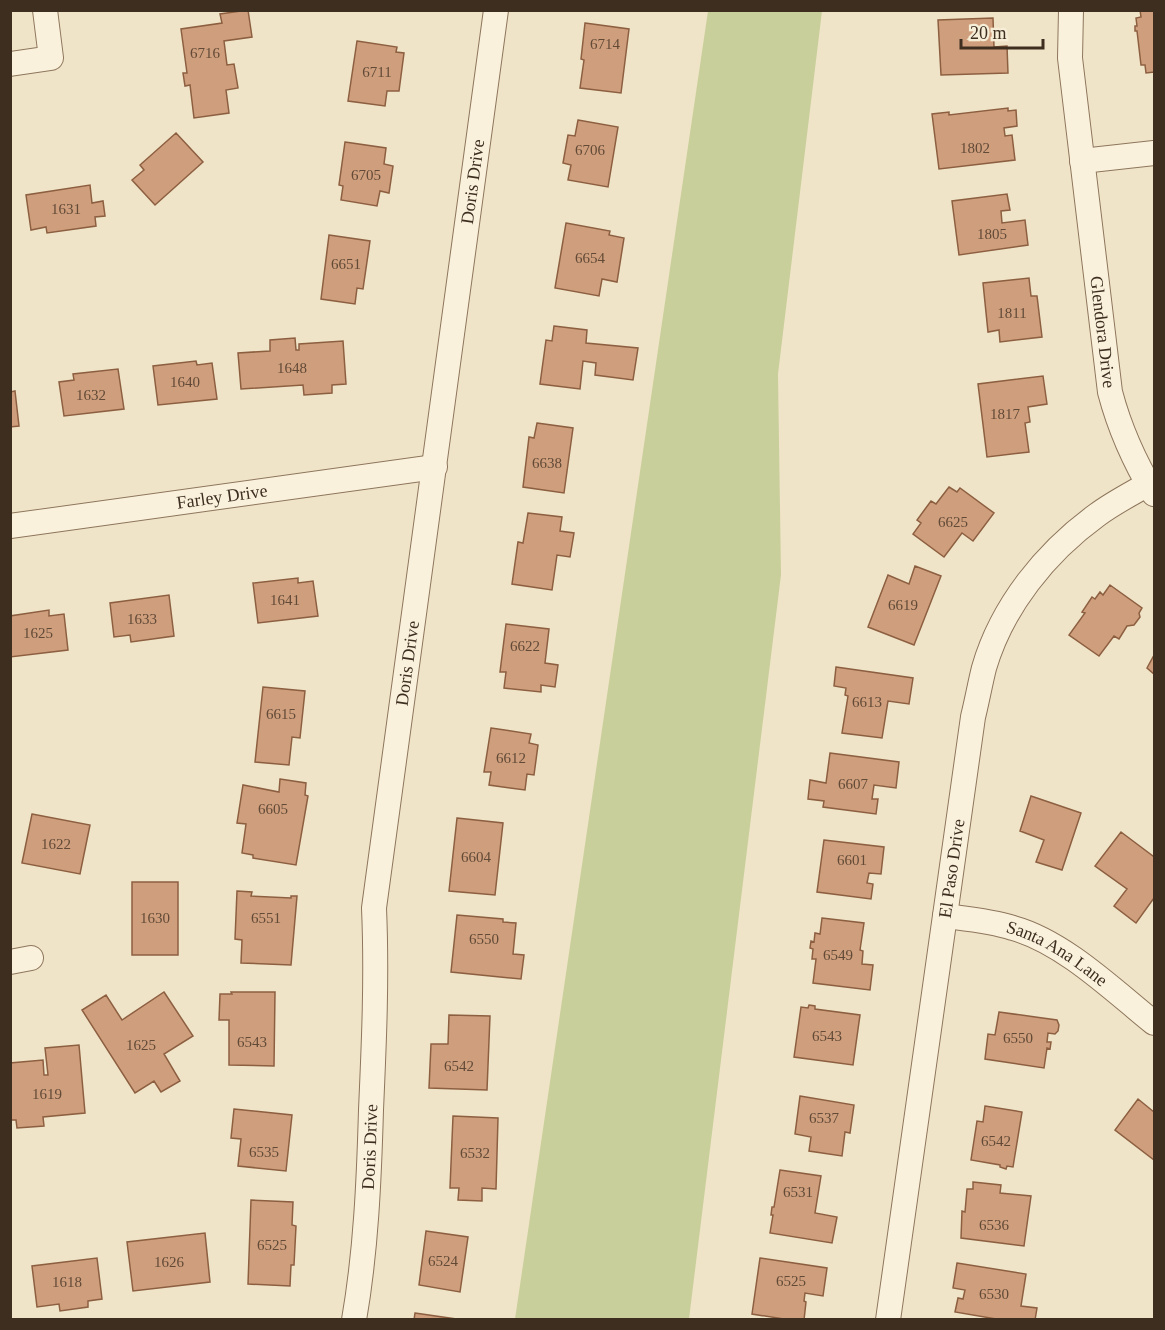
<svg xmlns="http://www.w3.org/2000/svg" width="1165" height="1330" font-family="Georgia,serif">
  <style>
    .green { fill: #c9cf9b }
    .building { fill: #cf9f7d; stroke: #8d5f41; stroke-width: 1.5 }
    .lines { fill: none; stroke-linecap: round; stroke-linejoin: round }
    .minor-casing { stroke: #8d765c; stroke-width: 26 }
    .minor { stroke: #faf1dc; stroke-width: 24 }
    .labels { text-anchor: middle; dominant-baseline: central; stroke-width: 4.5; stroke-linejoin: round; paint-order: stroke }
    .number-label { font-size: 15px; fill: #624a37 }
    .street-label { font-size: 18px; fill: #3d2e20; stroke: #f7eed8 }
  </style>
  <rect width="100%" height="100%" fill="#f0e4c8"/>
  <path class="green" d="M708 11H822L778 374 781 575 689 1319H515Z"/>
  <path class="building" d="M248 10 252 37 224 41 227 65 234 64 238 88 226 90 229 113 194 118 190 85 185 86 183 73H187L181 29 222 23 220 14Z
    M1140 10H1154V72L1146 73 1145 65H1141L1137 31H1135V26H1137L1136 18 1141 17Z
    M993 18 994 47 1007 46 1008 73 941 75 938 20Z
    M585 23 629 29 621 93 580 88 584 60 581 59Z
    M357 41 397 47 396 52 404 53 399 91H387L385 106 348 101Z
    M1008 108V111L1016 110 1017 126 1004 128 1005 136 1012 135 1015 160 939 169 932 114 949 112V115Z
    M578 120 618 127 608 187 568 180 571 165 563 163 568 135 575 136Z
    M176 133 203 162 155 205 132 180 144 170 140 165Z
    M345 142 386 148 384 164 393 166 389 193 380 191 377 206 341 200 343 186 339 185Z
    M90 185 92 203 103 201 105 216 95 217 96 226 47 233 46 227 31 230 26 195Z
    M1007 194 1010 210 1001 211 1002 223 1025 220 1028 245 959 255 952 201Z
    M566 223 610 231 609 235 624 238 617 282 602 279 599 296 555 288Z
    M329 235 370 241 363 289 357 288 355 304 321 299Z
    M1029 278 1031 296H1037L1042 337 1000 342 999 330 988 332 983 283Z
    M554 326 587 330 586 343 638 348 633 380 595 375 596 363 583 361 580 389 540 384 546 340 552 341Z
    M295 338 296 350H299V344L343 341 346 384 332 385V393L304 395 303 385 241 389 238 353 270 351V340Z
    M196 361 197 365 212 363 217 399 158 405 153 366Z
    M118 369 124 409 64 416 59 382 74 380 73 374Z
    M1043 376 1047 404 1028 407 1030 422 1025 423 1029 452 987 457 978 384Z
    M15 391 19 426 10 427V392Z
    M537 423 573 428 564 493 523 487 529 437 534 438Z
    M949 487 957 492 960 488 994 513 973 541 962 533 944 557 913 534 921 523 917 520 931 501 936 504Z
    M528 513 562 517 560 531 574 533 570 557 557 555 552 590 512 584 518 542 523 543Z
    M915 566 941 576 914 645 868 627 888 575 909 584Z
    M298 578V583L313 581 318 616 258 623 253 583Z
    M1110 585 1142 608 1139 613 1140 617 1134 625 1127 626 1119 639 1114 636 1099 656 1069 635 1085 613 1082 612 1092 597 1095 599 1100 592 1103 595Z
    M169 595 174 636 131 642 130 635 114 637 110 603Z
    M49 610V616L64 614 68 650 10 657V616Z
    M506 624 549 629 545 663 558 665 555 687 541 685V692L504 688 506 672H500Z
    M1153 657 1154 658V674L1147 668Z
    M836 667 913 678 909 704 888 701 882 738 842 733 848 696 845 695 846 688 834 686Z
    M263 687 305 691 300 738 292 737 289 765 255 762Z
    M491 728 531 734 529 743 538 745 534 775 527 774 525 790 489 785 491 772H484Z
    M830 753 899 762 896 788 874 785 872 799H878L876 814 823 807 824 801 808 799 810 780 826 783Z
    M280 779 306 783 305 795 308 796 296 865 253 858V855L242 853 246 824 237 823 243 785 279 792Z
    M1031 796 1081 813 1062 870 1036 862 1044 840 1020 831Z
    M32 814 90 825 80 874 22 863Z
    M457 818 503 823 495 895 449 891Z
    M1121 832 1153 856 1154 855V898L1136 923 1114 906 1127 889 1095 866Z
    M824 840 884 847 881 874 869 873 867 883 873 884 871 899 817 892Z
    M132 882H178V955H132Z
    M237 891 252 892 251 896 291 898V896H297L291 965 241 963 242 940 235 939Z
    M457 915 503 919V922L516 923 513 954 524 955 521 979 451 972Z
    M822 918 864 923 860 950 863 951 862 964 873 965 870 990 813 983 816 959H812L813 949 810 948 811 941 814 942 815 933 820 934Z
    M164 992 193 1036 164 1054 180 1081 161 1092 154 1081 135 1093 82 1010 106 995 122 1020Z
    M231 992H275L274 1066 229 1065V1020H219L220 994H232Z
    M809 1005 815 1006V1009L860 1015 853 1065 794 1057 801 1007 808 1008Z
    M999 1012 1057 1020 1059 1025 1058 1031 1055 1034 1048 1033 1047 1042H1051L1050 1049 1047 1048 1044 1068 985 1059 988 1034 995 1035Z
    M449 1015 490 1016 487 1090 429 1088 431 1044H448Z
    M79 1045 85 1113 43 1117 44 1126 17 1128 16 1120H10V1063L43 1060 44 1075H48L45 1048Z
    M800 1096 854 1105 850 1133 845 1132 842 1156 809 1151 811 1137 795 1134Z
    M1138 1099 1154 1112V1160L1115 1130Z
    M985 1106 1022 1112 1013 1167 1007 1166 1006 1169 1000 1167V1165L971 1160 977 1121 983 1122Z
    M234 1109 292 1115 286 1171 238 1166 241 1139 231 1138Z
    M453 1116 498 1118 496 1189 482 1188V1201L458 1200 459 1188H450Z
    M780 1170 821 1176 815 1213 837 1217 832 1243 770 1233 773 1215H771L772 1207H774Z
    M973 1182 1001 1185 1000 1193 1031 1196 1024 1246 961 1238 962 1211 965 1212 967 1189H973Z
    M251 1200 293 1202 292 1225 296 1226 294 1265H291L290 1286 248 1284Z
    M426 1231 468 1237 460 1292 419 1285Z
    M205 1233 210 1282 133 1291 127 1242Z
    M97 1258 102 1299 88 1301V1307L60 1311 59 1304 37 1307 32 1266Z
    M760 1258 827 1268 823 1296 805 1293 804 1301 806 1302 804 1320H790L752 1314Z
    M957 1263 1026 1274 1021 1306 1037 1308 1035 1320H1002L955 1312 958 1298 963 1299 965 1290 953 1288Z
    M415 1313 456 1319V1320H414Z"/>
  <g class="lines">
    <defs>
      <g id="minor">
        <path id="s1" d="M1071 10 1070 58 1110 392C1120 430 1134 461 1154 494"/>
        <path d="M10 64 51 58 45 10"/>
        <path d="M1082 161 1154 153"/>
        <path id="s2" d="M10 526 435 467"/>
        <path id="s3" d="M945 916C968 919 991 921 1013 928 1064 942 1114 991 1154 1023"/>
        <path d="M10 962 31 958"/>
        <path id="s4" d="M354 1320C366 1251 369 1180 371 1110 374 1043 377 976 374 908L496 10"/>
        <path id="s5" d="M888 1320 973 717C977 701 980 684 984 668 1002 606 1046 552 1097 515 1113 503 1131 494 1148 484"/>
      </g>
    </defs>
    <use href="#minor" class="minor-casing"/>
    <use href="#minor" class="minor"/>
  </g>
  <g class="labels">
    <g class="number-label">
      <text x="605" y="44">6714</text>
      <text x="205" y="53">6716</text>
      <text x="377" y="72">6711</text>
      <text x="975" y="148">1802</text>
      <text x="590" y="150">6706</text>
      <text x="366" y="175">6705</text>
      <text x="66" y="209">1631</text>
      <text x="992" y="234">1805</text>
      <text x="590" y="258">6654</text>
      <text x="346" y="264">6651</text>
      <text x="1012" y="313">1811</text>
      <text x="292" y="368">1648</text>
      <text x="185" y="382">1640</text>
      <text x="91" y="395">1632</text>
      <text x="1005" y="414">1817</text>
      <text x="547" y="463">6638</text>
      <text x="953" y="522">6625</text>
      <text x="285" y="600">1641</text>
      <text x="903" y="605">6619</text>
      <text x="142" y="619">1633</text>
      <text x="38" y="633">1625</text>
      <text x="525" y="646">6622</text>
      <text x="867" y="702">6613</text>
      <text x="281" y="714">6615</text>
      <text x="511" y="758">6612</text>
      <text x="853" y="784">6607</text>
      <text x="273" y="809">6605</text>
      <text x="56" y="844">1622</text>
      <text x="476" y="857">6604</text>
      <text x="852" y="860">6601</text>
      <text x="155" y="918">1630</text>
      <text x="266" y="918">6551</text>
      <text x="484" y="939">6550</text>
      <text x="838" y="955">6549</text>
      <text x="827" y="1036">6543</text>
      <text x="1018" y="1038">6550</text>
      <text x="252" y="1042">6543</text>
      <text x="141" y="1045">1625</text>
      <text x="459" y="1066">6542</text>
      <text x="47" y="1094">1619</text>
      <text x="824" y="1118">6537</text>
      <text x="996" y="1141">6542</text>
      <text x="264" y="1152">6535</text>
      <text x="475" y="1153">6532</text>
      <text x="798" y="1192">6531</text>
      <text x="994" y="1225">6536</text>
      <text x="272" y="1245">6525</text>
      <text x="443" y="1261">6524</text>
      <text x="169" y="1262">1626</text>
      <text x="791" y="1281">6525</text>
      <text x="67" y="1282">1618</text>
      <text x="994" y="1294">6530</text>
    </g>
    <g class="street-label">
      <text stroke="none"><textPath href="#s4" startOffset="1146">Doris Drive</textPath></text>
      <text stroke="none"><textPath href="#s1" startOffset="324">Glendora Drive</textPath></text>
      <text stroke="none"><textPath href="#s2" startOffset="214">Farley Drive</textPath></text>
      <text stroke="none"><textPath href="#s4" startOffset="660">Doris Drive</textPath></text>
      <text stroke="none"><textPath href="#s5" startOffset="456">El Paso Drive</textPath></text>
      <text stroke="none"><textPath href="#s3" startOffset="120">Santa Ana Lane</textPath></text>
      <text stroke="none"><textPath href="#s4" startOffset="174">Doris Drive</textPath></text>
    </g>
  </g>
  <rect width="1165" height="1330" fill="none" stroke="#3d2e20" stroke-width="24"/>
  <path d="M961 39v9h82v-9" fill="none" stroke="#3d2e20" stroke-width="3"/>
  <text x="970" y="39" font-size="18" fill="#3d2e20" stroke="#f7eed8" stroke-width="4.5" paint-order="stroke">20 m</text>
</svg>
